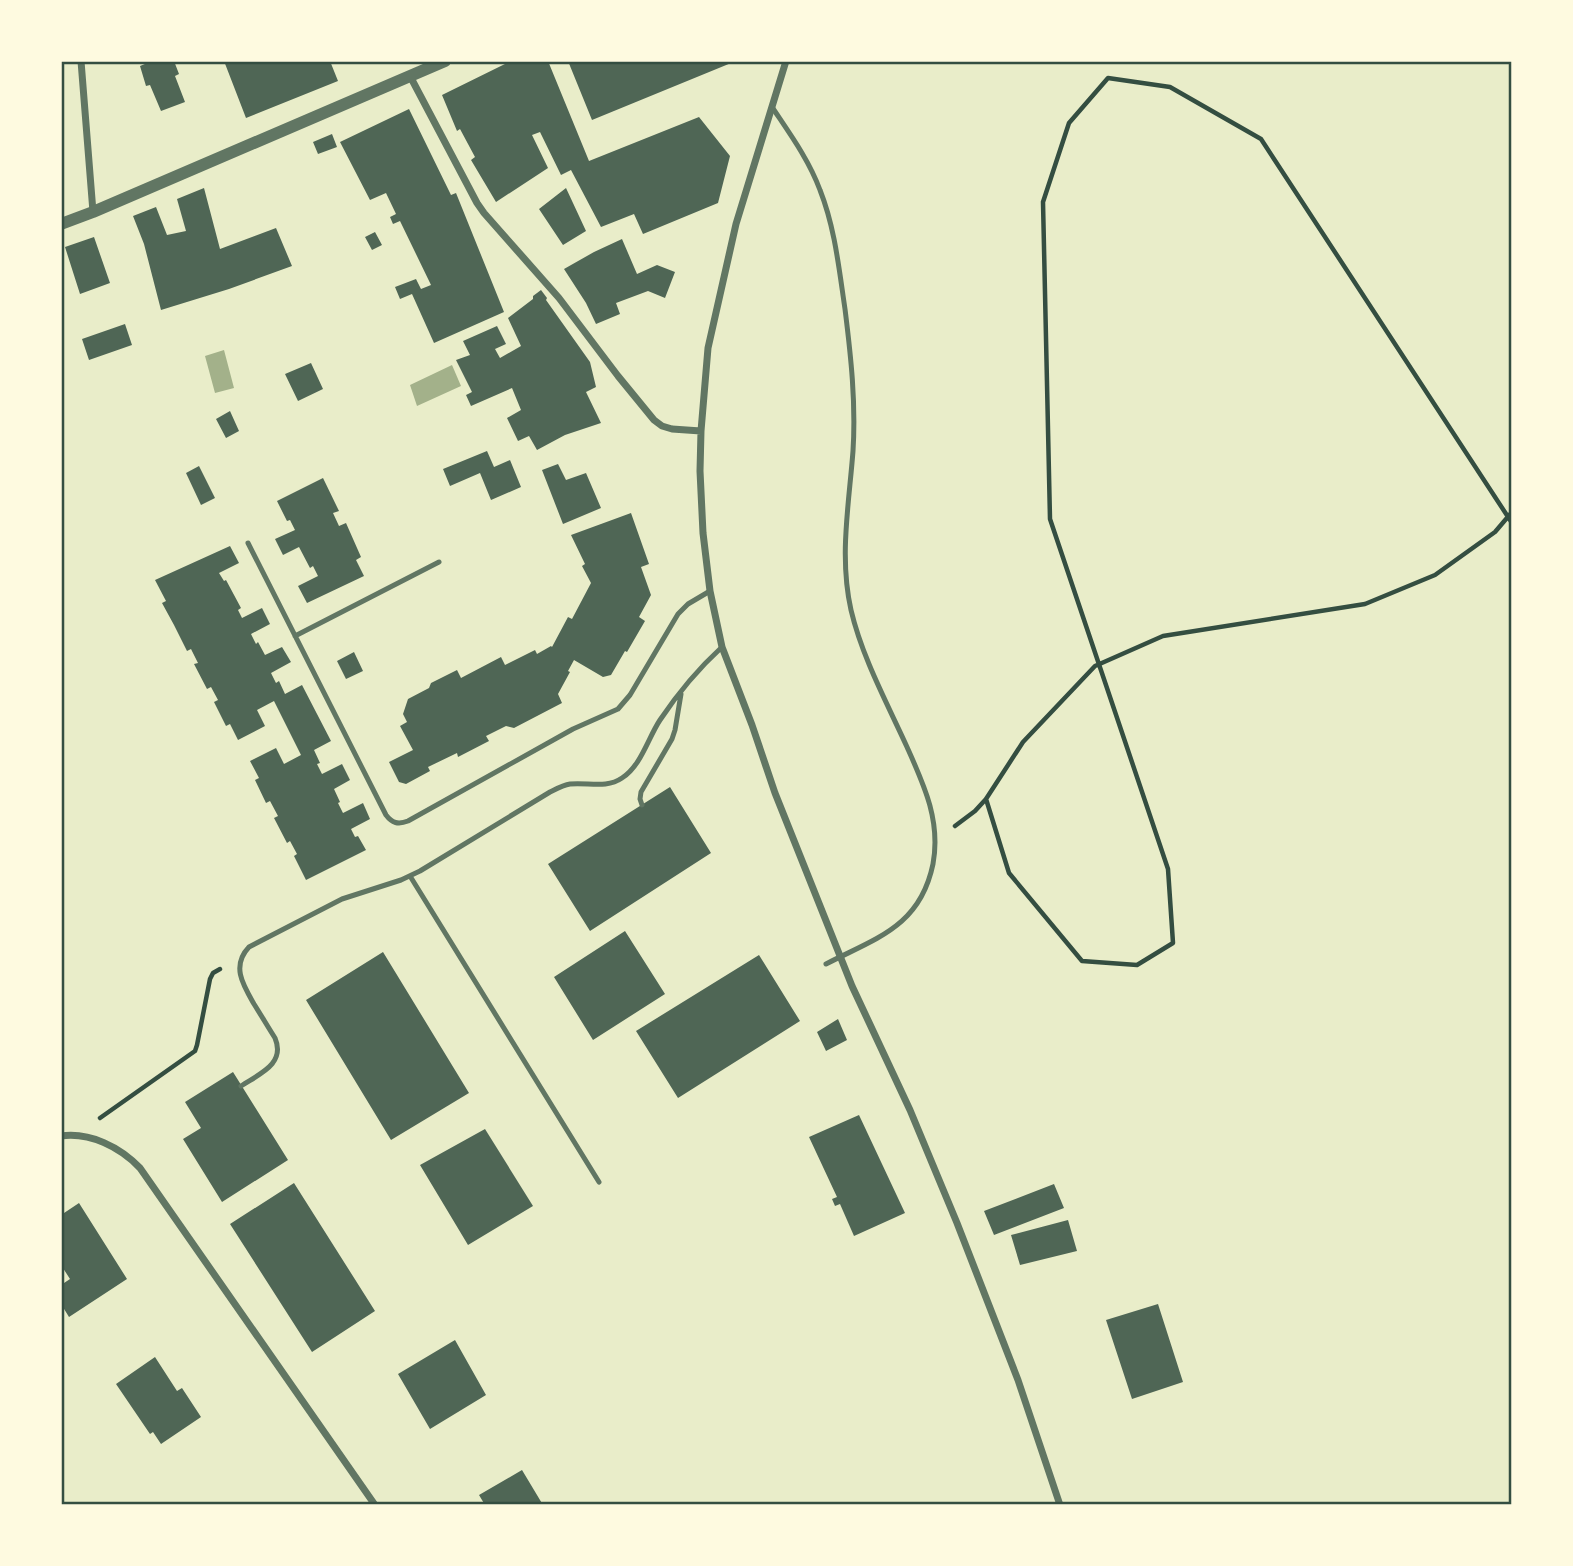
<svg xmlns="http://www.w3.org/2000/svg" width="1573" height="1566" font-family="'Asap Condensed',sans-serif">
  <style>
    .water { fill: #a3b18a }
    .building { fill: #4f6655 }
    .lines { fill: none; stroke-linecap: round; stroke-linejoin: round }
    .path { stroke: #344e41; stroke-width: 4.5 }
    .service { stroke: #617663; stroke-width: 5 }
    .minor { stroke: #617663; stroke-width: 7 }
    .tertiary { stroke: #617663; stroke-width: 12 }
    .neatline { fill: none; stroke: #344e41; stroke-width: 2.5 }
  </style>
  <rect width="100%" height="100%" fill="#e9edc9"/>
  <path class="water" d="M224 350 234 388 215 393 205 356Z
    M452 365 461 386 417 406 410 385Z"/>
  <path class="building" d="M152 61H174L179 74 175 76 185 102 161 111 150 85 146 86 140 66Z
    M224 61H330L338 81 246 118Z
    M511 61H548L589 161 699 117 730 156 718 203 643 234 634 214 601 227 571 170 561 175 540 132 532 135 548 168 496 202 471 160 475 157 460 129 457 131 442 95Z
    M568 61H736L592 120Z
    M409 109 451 195 456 193 504 312 434 343 412 294 400 299 395 287 416 279 421 289 431 285 400 221 393 224 390 217 396 214 386 193 370 200 340 142Z
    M332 134 337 147 318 154 313 142Z
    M204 188 220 249 276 228 292 266 229 289 161 310 144 244 133 216 156 207 167 235 186 231 177 199Z
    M566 188 586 231 563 245 539 209Z
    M375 232 382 245 372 250 365 237Z
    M94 237 110 283 80 294 65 247Z
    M622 239 637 274 657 265 675 272 665 298 648 291 616 303 620 314 596 324 586 303 564 269 594 252Z
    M541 290 547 298 546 300 590 362 596 387 586 392 601 423 565 435 537 450 529 436 518 441 507 418 521 410 512 388 471 406 466 395 472 392 456 360 470 355 463 341 497 326 506 344 495 349 500 358 521 346 508 318 533 299V296Z
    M125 324 132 345 89 360 82 339Z
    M311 363 323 389 298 401 285 374Z
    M230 411 239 431 226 438 216 419Z
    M487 451 494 467 510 460 521 487 491 500 480 473 450 486 443 469Z
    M558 464 566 480 586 473 601 508 563 524 542 470Z
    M199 466 215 498 201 505 186 473Z
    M323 478 339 511 333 513 339 526 346 523 361 557 356 560 364 576 307 603 298 586 318 576 313 566 310 568 299 547 283 555 275 539 295 530 290 520 287 521 277 501Z
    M631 513 649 564 641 567 651 595 639 617 645 621 627 652 625 651 611 675 603 677 574 660 568 671 570 672 558 694 562 703 514 728 506 726 486 736 489 741 458 757 457 753 428 767 430 771 406 784 399 782 389 762 413 750 400 726 407 722 403 714 408 699 429 688 431 683 457 670 461 678 501 657 505 665 535 650 537 654 551 646 552 647 568 617 572 619 591 583 582 566 585 564 571 535Z
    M230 546 239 563 219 573 224 581 226 580 241 608 238 610 242 618 262 608 270 624 251 634 256 644 258 642 265 655 282 647 291 662 271 673 276 683 279 681 285 694 302 685 331 741 314 750 320 763 317 764 322 774 342 764 350 780 334 789 340 802 338 803 343 813 363 803 370 819 351 829 355 837 358 836 366 850 306 880 294 856 297 854 290 841 287 843 274 818 278 816 270 801 266 803 255 780 259 778 250 761 276 748 284 764 301 755 274 701 257 710 265 726 238 740 230 724 226 726 214 702 218 700 211 687 207 689 194 664 198 663 191 649 187 651 174 625 162 603 166 601 155 580Z
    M354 652 363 671 346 679 337 661Z
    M670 787 711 853 590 931 548 864Z
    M625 931 665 994 593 1040 554 977Z
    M383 952 469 1093 391 1140 306 1000Z
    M759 955 800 1021 678 1098 636 1031Z
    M838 1019 847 1040 826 1051 817 1032Z
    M233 1072 288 1160 222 1202 183 1139 201 1128 185 1102Z
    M859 1115 905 1213 854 1236 840 1204 835 1206 832 1199 837 1197 809 1137Z
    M485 1129 533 1206 468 1245 420 1165Z
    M294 1183 375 1311 312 1352 230 1224Z
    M1054 1184 1064 1208 994 1235 984 1211Z
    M79 1203 127 1279 69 1317 61 1304V1285L70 1279 61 1265V1215Z
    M1068 1220 1077 1251 1020 1265 1011 1235Z
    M1158 1304 1183 1382 1132 1399 1106 1320Z
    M455 1340 486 1395 430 1429 398 1374Z
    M155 1357 177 1391 182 1388 201 1417 161 1444 153 1432 150 1434 116 1384Z
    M522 1470 543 1505H485L479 1495Z"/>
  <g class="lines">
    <path class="path" d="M986 799 1009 873 1082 961 1137 965 1173 943 1168 869 1050 519 1043 202 1069 123 1108 78 1170 87 1261 139 1512 523
      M955 826 975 811 986 799 1023 742 1095 666 1163 636 1365 604 1435 575 1495 532 1512 512
      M100 1118 195 1051 197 1045 210 979 213 973 220 969"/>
    <path class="service" d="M772 107C790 134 809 160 820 190 835 228 839 269 845 309 851 357 856 403 853 451 849 504 839 557 851 610 862 657 887 703 907 747 924 785 941 821 933 864 920 927 876 938 826 964
      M248 543 386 815C392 823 398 825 408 821L573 729 618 709 630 695 678 614 688 604 710 591
      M295 636 439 562
      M642 805 640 799 641 792 672 739 675 730 681 694
      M410 876 599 1182
      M241 1086C259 1074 286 1064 275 1038 268 1027 261 1015 254 1004 243 985 231 966 249 947L342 899 401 880 420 871 550 792C556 789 563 785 570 784 588 782 606 789 622 778 641 766 648 738 660 720 678 693 698 669 722 647"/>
    <path class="minor" d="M81 61 93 212
      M786 61 736 224 708 348 701 431 700 471 703 533 710 591 722 647 752 725 775 793 852 986 910 1110 957 1223 1018 1380 1060 1505
      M410 76 477 203 484 213 559 298 618 376 654 420 662 426 672 429 701 431
      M61 1136C90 1132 120 1147 140 1168L375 1505"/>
    <path class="tertiary" d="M61 224 93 212 445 61"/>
  </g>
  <rect width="1573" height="1566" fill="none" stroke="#fefae0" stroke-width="126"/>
  <rect x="63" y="63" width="1447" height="1440" class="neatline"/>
</svg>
